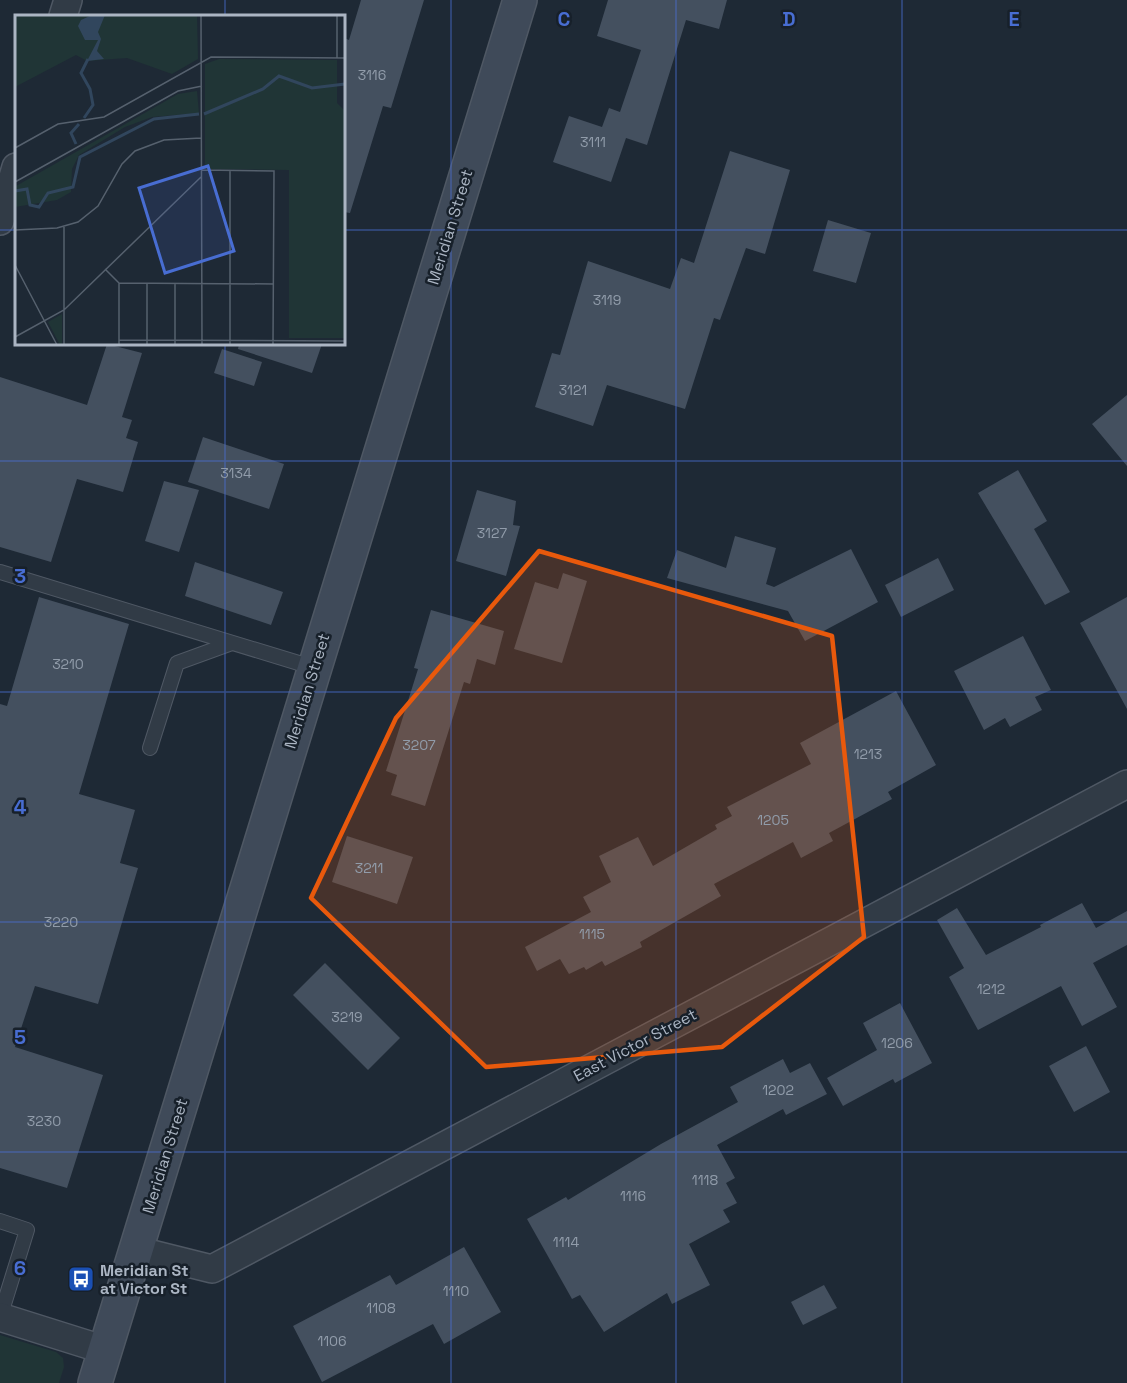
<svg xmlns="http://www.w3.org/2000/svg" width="1127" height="1383" font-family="'Space Grotesk',sans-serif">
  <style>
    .green { fill: #203536 }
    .building { fill: #44505f }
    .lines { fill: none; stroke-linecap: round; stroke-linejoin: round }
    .service-casing { stroke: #4f5864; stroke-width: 16 }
    .minor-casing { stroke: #4f5864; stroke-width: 30 }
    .secondary-casing { stroke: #4f5864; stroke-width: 36 }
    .service { stroke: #313b46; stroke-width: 14 }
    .minor { stroke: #313b46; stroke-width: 27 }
    .secondary { stroke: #3f4a59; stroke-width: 33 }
    .marked { fill: #e8590c; fill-opacity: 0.2; stroke: #e8590c; stroke-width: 4.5; stroke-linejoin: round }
    .grid { fill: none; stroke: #486dd2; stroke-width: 1.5; stroke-opacity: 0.55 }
    .labels { text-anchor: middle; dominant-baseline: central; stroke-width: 5; stroke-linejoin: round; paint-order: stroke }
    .number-label { font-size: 14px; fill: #919caa }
    .street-label { font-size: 16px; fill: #abb5c3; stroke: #17202a }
    .poi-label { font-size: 16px; font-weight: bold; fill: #abb5c3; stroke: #17202a; text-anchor: start }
    .inset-river { fill: none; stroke: #31465d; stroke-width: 3 }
    .inset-road { fill: none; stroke: #56616e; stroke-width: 1.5 }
    .view { fill: #486dd2; fill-opacity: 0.15; stroke: #486dd2; stroke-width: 3 }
    .inset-edge { fill: none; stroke: #abb5c3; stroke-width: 3 }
    .grid-label { font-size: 20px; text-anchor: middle; font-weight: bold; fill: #486dd2; stroke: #17202a; stroke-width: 5; stroke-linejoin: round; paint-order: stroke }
  </style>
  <rect width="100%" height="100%" fill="#1e2935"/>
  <path class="green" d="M0 1335 56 1352 63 1358 64 1367 59 1383H0Z"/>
  <path class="building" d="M361 0H424L391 108 383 106 350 213 344 212V38L349 40Z
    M608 0H727L719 29 686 20 647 145 626 138 611 182 553 162 569 116 602 127 609 108 620 112 641 50 597 36Z
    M730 151 790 170 765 254 746 248 720 320 714 318 685 409 607 385 593 426 535 407 552 353 560 355 588 261 670 289 681 258 694 263Z
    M828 220 871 233 856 283 813 271Z
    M107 344 142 353 122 417 132 420 126 438 138 442 123 492 77 479 51 562 0 547V377L87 405Z
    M239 344H322L312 373 238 349Z
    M222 349 262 362 254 386 214 373Z
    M1127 395V466L1092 424Z
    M203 437 284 464 269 509 188 482Z
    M1018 470 1047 521 1034 529 1070 592 1045 605 978 493Z
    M164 481 199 490 179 552 145 541Z
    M477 490 516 501 513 525 520 526 506 576 456 561Z
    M735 536 776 548 766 584 774 587 851 549 878 602 805 641 788 611 667 578 677 550 726 568Z
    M938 558 954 590 901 617 885 585Z
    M195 562 283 592 271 625 185 596Z
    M563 573 587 581 562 663 514 649 535 582 558 589Z
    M39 597 129 624 79 794 135 810 120 863 138 868 98 1004 35 986 15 1047 103 1075 67 1188 0 1168V704L7 706Z
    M1127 597V709L1080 623Z
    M431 610 504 631 495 665 477 659 470 684 464 682 425 806 391 795 397 775 386 771 418 669 414 668Z
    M1023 636 1051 690 1035 697 1042 710 1010 727 1005 718 984 730 954 671Z
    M896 691 936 765 888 792 892 799 829 833 833 841 801 858 793 842 714 884 721 896 640 942 642 947 605 966 602 961 586 970 584 967 569 974 560 959 537 971 525 947 591 912 583 897 611 882 599 856 638 837 653 866 717 829 715 825 732 816 727 807 811 764 800 743Z
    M347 836 413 857 397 904 332 882Z
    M1082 903 1096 928 1127 911V945L1093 963 1117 1007 1082 1026 1061 986 978 1030 949 977 964 968 937 920 957 908 986 955 1041 927 1040 925Z
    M325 963 400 1038 368 1070 293 995Z
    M900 1003 932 1063 895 1083 893 1079 843 1106 827 1078 877 1050 863 1023Z
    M1086 1046 1110 1092 1074 1112 1049 1066Z
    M783 1059 790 1073 810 1063 827 1094 786 1115 783 1109 717 1145 735 1178 726 1183 737 1203 723 1210 730 1222 689 1244 710 1285 672 1304 667 1293 604 1332 580 1295 572 1299 527 1219 566 1197 568 1200 661 1144 738 1102 730 1087Z
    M464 1247 501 1312 444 1344 433 1324 322 1382 293 1326 390 1275 396 1285Z
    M824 1285 837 1308 803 1325 791 1302Z"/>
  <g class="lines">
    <defs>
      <path id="service" d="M0 572 315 668
        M150 748 177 663 232 643
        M0 1221 27 1230 0 1317"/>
      <path id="minor" d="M63 16 68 0
        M0 221 16 167
        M136 1250 212 1269 1127 784
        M0 1317 105 1350"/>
      <path id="secondary" d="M95 1383 520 0"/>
    </defs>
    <use href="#service" class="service-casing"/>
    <use href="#minor" class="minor-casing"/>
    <use href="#secondary" class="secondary-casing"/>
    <use href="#service" class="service"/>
    <use href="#minor" class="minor"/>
    <use href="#secondary" class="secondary"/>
  </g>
  <path class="marked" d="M539 551 832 636 864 937 722 1047 486 1067 311 898 396 718Z"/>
  <path class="grid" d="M225 0V16M451 0V1383M676 0V1383M902 0V1383M0 230H16M344 230H1127M225 344V1383M0 461H1127M0 692H1127M0 922H1127M0 1152H1127"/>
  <defs>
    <symbol id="bus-square" viewBox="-11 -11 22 22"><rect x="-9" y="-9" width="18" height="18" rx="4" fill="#1a4fb4" stroke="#17202a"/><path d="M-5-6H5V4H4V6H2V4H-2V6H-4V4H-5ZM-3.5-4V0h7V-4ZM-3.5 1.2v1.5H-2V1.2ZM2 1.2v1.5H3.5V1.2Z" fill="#fff"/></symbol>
  </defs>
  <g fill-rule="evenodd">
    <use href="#bus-square" x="66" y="1264" width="30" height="30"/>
  </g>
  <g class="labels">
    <g class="number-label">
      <text x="372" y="75">3116</text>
      <text x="593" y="142">3111</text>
      <text x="607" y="300">3119</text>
      <text x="573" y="390">3121</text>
      <text x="236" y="473">3134</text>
      <text x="492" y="533">3127</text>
      <text x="68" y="664">3210</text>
      <text x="419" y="745">3207</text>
      <text x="868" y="754">1213</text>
      <text x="773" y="820">1205</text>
      <text x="369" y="868">3211</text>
      <text x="61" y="922">3220</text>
      <text x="592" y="934">1115</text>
      <text x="991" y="989">1212</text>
      <text x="347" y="1017">3219</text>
      <text x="897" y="1043">1206</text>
      <text x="778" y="1090">1202</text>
      <text x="44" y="1121">3230</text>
      <text x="705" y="1180">1118</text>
      <text x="633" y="1196">1116</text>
      <text x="566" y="1242">1114</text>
      <text x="456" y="1291">1110</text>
      <text x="381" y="1308">1108</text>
      <text x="332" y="1341">1106</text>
    </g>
    <g class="street-label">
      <text transform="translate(450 227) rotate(-73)">Meridian Street</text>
      <text transform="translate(307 691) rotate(-73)">Meridian Street</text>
      <text transform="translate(635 1045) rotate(-28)">East Victor Street</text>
      <text transform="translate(165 1156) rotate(-73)">Meridian Street</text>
    </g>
    <g class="poi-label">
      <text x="100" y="1270">Meridian St<tspan x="100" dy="18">at Victor St</tspan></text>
    </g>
  </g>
  <g transform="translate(15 15)">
    <rect width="330" height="330" fill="#1e2935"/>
    <path d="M0 0H182L183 44 157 59 112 43 72 46 61 40 0 72ZM204 44 322 45V88L330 96V323H274V155L190 154V49ZM182 76 184 98 137 102 110 112 64 140 57 154 56 177 42 185 0 192 1 171 163 79ZM47 299V330H45L33 307Z" fill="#203536"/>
    <path d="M77 0H90L83 17 86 24 82 36 89 44 72 46 83 25H70L63 11 66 5Z" fill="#31465d"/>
    <path class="inset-river" d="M189 99 248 74 264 61 297 73 330 69M69 103 78 90 75 74 66 58 73 44M61 129 56 118 64 109M0 176 12 174 15 190 24 192 33 178 58 172 65 142 139 104 184 99"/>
    <path class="inset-road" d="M186 0 187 330M322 43V0M0 133 43 109 89 102 196 42 330 43M187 155 259 156 258 330M0 167 163 76 187 71M49 212V330M0 215 42 213 63 207 83 191 107 149 120 136 149 125 186 123M0 250 42 330M90 254 104 268V330M104 268 259 269M0 322 49 295 186 162M104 325 330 326M132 330V269M160 330V269M215 330V156"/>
    <path class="view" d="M193 151 219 236 150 258 124 173Z"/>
    <rect width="330" height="330" class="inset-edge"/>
  </g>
  <g class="grid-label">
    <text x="564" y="26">C</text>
    <text x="789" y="26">D</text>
    <text x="1014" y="26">E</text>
    <text x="20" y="583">3</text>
    <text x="20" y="814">4</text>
    <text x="20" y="1044">5</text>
    <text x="20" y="1275">6</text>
  </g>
</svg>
